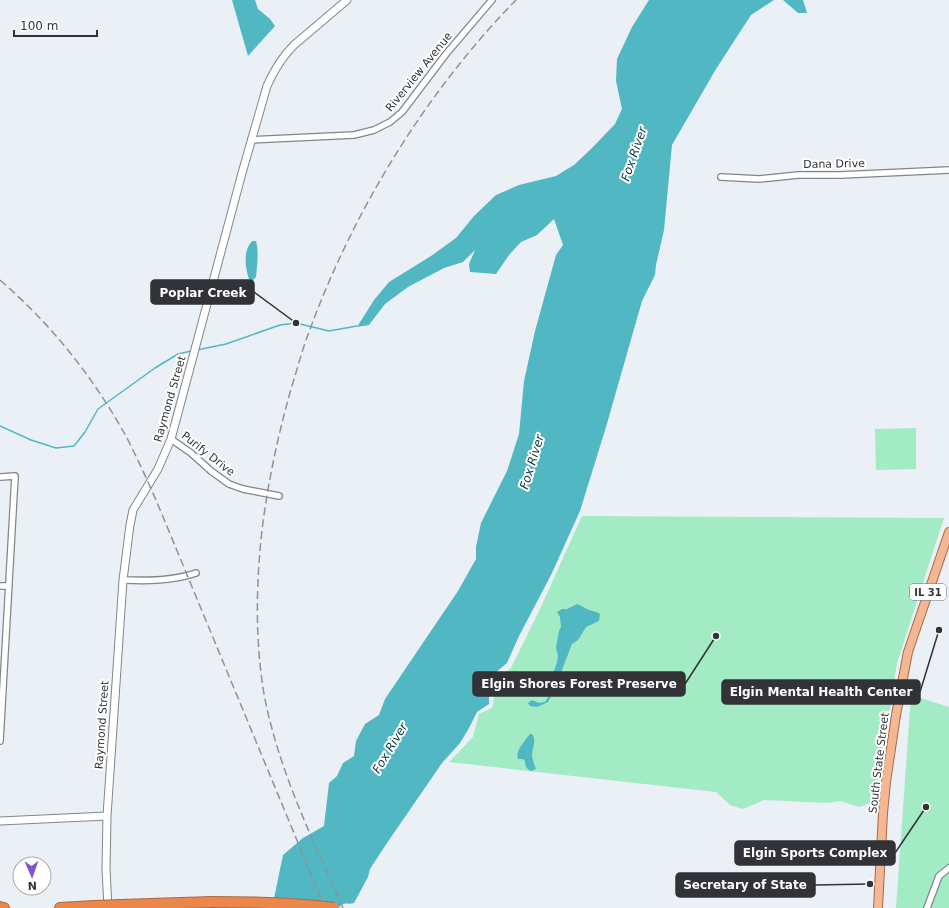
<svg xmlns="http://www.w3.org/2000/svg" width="949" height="908" font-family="'DejaVu Sans',sans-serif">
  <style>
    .green { fill: #a2ebc4 }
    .water { fill: #51b7c3 }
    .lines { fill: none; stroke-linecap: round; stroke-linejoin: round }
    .stream { stroke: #51b7c3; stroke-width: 1.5 }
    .minor-casing { stroke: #81868b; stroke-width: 8 }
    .tertiary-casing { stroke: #81868b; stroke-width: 9 }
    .primary-casing { stroke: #ab6a44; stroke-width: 10 }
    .motorway-casing { stroke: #ab6a44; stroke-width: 12 }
    .minor { stroke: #fff; stroke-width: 5.5 }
    .tertiary { stroke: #fff; stroke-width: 7 }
    .primary { stroke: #f4b794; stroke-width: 8 }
    .motorway { stroke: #ec874c; stroke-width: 10 }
    .rail { stroke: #8f9398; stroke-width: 1.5; stroke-dasharray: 8 4; stroke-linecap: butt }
    .motorway-bridge-casing { stroke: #ab6a44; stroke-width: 12; stroke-linecap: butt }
    .motorway-bridge { stroke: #ec874c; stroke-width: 10 }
    .labels { text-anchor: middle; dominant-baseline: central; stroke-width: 4; stroke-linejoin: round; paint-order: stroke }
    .shield { fill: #fff; stroke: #6f7072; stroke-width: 1 }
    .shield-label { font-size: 10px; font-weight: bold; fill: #313336 }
    .street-label { font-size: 11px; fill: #313336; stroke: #fff }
    .water-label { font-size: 12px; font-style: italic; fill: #06383e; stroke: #fff }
    .leader { fill: none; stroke: #313336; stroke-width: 1.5 }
    .callout-dot { fill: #313336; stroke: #fff; stroke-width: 1.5 }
    .callout { fill: #313336; stroke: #313336; stroke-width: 1.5 }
    .callout-label { font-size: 12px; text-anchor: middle; font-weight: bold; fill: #fff }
  </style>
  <rect width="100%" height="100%" fill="#eaf0f6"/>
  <path class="green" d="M916 428V469L876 470 875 429Z
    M582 516 944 518 897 663 875 802 859 807 840 801 828 803 764 800 743 809 730 805 716 792 449 762 473 737 479 714 492 708 495 694 494 684 498 678 511 668 540 609Z
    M911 695 949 707V908H896Z"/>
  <path class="water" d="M232 0H255L258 9 270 19 275 26 248 56Z
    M649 0H774L751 15 716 69 672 145 664 230 656 265 655 275 642 301 606 427 580 511 551 575 519 636 507 663 495 673 489 688V704L477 712 469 728 460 743 442 763 387 843 370 869 368 877 354 903C348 905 343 901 339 908H272L283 855 303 838 324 826 329 783 337 776 343 763 354 756 356 741 365 724 379 715 385 699 458 591 476 559V547L481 523 507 471 519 434 524 381 535 331 556 255 563 245 554 219 537 235 521 242 509 255 496 274 470 272 469 264 475 250 463 262 444 268 408 287 385 304 369 325 357 327 374 300 389 282 431 256 456 238 474 216 496 195 519 185 556 176 574 165 593 147 615 124 622 109 616 81 617 59 632 27Z
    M783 0H803L807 13H798Z
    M252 241H256C259 251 257 267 256 277L252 281 249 279C245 268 243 250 252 241Z
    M577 604C581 605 583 607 587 609 591 611 596 611 600 614L599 621 586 627 578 640 572 644 560 675 559 685 554 691 548 702 537 707 530 706 528 703 532 700 539 703 545 702 554 687 553 674 557 662 558 656 556 648 559 631 561 627 560 617 557 612 562 609H567Z
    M530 734H532C537 741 532 748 532 756 533 761 534 764 536 769L531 771C527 769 525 767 525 761L523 759H518C515 750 525 741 530 734Z"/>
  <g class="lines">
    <path class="stream" d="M197 350 226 344 280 325 296 323 329 331 357 326
      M0 426 31 440 56 448 74 446 85 432 98 409 155 368 178 354 191 351"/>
    <defs>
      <path id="minor" d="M251 140 354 135 374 130 390 122 402 112 446 54 492 0
        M721 177 759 179 798 175H841L949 170
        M171 439 191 453 211 471 229 484 243 489 279 496
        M0 477 15 476 0 741
        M123 580C147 581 173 581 196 573
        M0 586H9
        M927 908 939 876 949 868"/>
      <path id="tertiary" d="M0 821 107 816
        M108 908 106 869 107 816 123 580 130 525 133 510 158 469 171 439 242 173 267 86C274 70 282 57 294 45L347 0"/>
      <path id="primary" d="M878 908 883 813 886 782 896 715 908 652 949 532"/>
      <path id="motorway" d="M120 905 212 902
        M0 907 4 908
        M60 908 94 906"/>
    </defs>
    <use href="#minor" class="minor-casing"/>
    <use href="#tertiary" class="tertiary-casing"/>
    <use href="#primary" class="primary-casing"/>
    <use href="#motorway" class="motorway-casing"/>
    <use href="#minor" class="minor"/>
    <use href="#tertiary" class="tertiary"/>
    <use href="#primary" class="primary"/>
    <use href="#motorway" class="motorway"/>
    <path class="rail" d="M0 280C52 325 95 379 128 440 140 464 151 488 161 512L325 908
      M343 908C312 838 278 769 264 694 255 640 256 584 262 530 268 482 278 435 291 389 297 370 302 350 309 332 353 211 426 92 516 0"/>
    <defs>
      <path id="motorway-bridge" d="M212 902C253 902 293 903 334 908
        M94 906 120 905"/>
    </defs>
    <use href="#motorway-bridge" class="motorway-bridge-casing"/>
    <use href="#motorway-bridge" class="motorway-bridge"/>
  </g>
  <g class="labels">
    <rect class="shield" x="910" y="584" width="36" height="16" rx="3"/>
    <g class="shield-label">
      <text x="928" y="592">IL 31</text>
    </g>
    <g class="street-label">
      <text transform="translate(419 72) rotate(-51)">Riverview Avenue</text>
      <text transform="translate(834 164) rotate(-1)">Dana Drive</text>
      <text transform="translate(170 399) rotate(-74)">Raymond Street</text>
      <text transform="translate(208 454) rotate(38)">Purify Drive</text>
      <text transform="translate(102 725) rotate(-86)">Raymond Street</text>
      <text transform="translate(879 763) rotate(-83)">South State Street</text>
    </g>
    <g class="water-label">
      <text transform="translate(634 154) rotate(-71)">Fox River</text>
      <text transform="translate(532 462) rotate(-73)">Fox River</text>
      <text transform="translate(390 748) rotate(-59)">Fox River</text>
    </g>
  </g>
  <path class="leader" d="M296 323L254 292M716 636L685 684M939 630L920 692M926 807L895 853M870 884L815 885"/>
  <g class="callout-dot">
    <circle cx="296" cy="323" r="4"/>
    <circle cx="716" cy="636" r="4"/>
    <circle cx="939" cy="630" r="4"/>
    <circle cx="926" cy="807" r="4"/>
    <circle cx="870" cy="884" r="4"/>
  </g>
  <g class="callout">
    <rect x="151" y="280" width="103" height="24" rx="4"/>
    <rect x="473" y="672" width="212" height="24" rx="4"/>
    <rect x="722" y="680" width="198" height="24" rx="4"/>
    <rect x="735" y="841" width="160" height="24" rx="4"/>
    <rect x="676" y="873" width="139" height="24" rx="4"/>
  </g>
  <g class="callout-label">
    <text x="203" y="297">Poplar Creek</text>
    <text x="579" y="688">Elgin Shores Forest Preserve</text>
    <text x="821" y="696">Elgin Mental Health Center</text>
    <text x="815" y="857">Elgin Sports Complex</text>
    <text x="745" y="889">Secretary of State</text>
  </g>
  <g transform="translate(32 876) rotate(178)"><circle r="19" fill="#ffffff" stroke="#adadaf"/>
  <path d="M0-3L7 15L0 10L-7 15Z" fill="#7f55cf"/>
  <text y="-6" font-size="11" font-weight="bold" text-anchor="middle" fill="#313336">N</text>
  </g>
  <path d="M14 30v6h83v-6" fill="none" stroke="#313336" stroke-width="2"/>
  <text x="20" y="30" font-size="12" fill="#313336" stroke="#ffffff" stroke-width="3" paint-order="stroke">100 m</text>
</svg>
